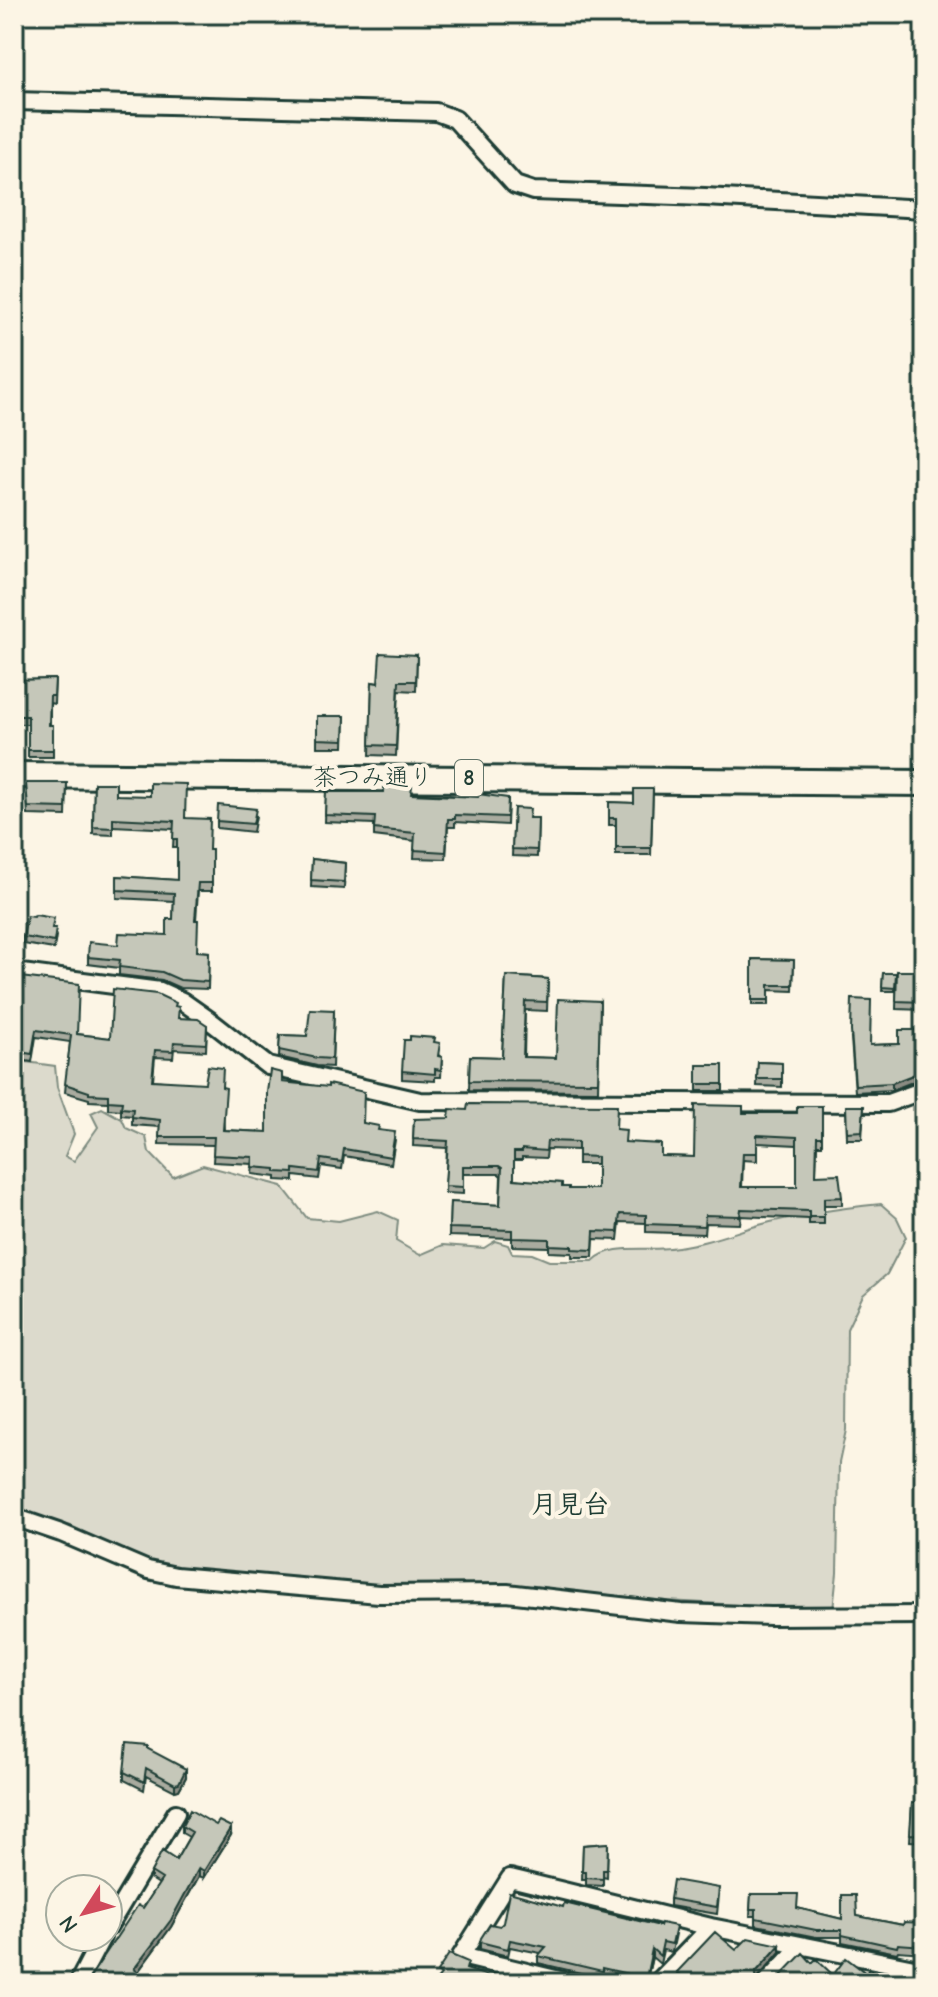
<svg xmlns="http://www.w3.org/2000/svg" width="938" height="1997" font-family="'Comic Neue','Klee One',sans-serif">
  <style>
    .green { fill: #dcdacc; stroke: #7e8c80; stroke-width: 2 }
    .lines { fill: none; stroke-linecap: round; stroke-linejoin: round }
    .minor-casing { stroke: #1f3d34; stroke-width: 22 }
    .primary-casing { stroke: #1f3d34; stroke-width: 30 }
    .minor { stroke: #fcf5e5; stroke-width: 16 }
    .primary { stroke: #fcf5e5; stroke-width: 24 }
    .wall { fill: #a9ab9f; stroke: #1f3d34; stroke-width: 2; fill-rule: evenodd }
    .shaded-wall { fill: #8a8b82; stroke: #1f3d34; stroke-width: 2 }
    .building { fill: #c5c7b9; stroke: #1f3d34; stroke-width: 2; fill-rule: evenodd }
    .labels { text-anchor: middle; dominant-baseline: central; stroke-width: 8; stroke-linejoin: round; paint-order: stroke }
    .shield { fill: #fcf5e5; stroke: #617469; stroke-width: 2 }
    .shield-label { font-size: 22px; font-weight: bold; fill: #1f3d34 }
    .street-label { font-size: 24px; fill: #1f3d34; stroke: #fcf5e5 }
    .neighbourhood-label { font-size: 26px; font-weight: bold; fill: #1f3d34; stroke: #fcf5e5 }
  </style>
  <rect width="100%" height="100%" fill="#fcf5e5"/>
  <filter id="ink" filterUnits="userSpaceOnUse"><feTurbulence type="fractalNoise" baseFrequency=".0125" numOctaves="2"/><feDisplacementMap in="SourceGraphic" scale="16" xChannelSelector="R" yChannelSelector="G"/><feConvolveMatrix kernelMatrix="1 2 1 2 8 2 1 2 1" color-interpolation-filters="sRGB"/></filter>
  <g filter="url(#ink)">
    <path class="green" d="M19 1061 55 1066 57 1087 74 1134 65 1156 74 1161 98 1127 91 1113 102 1108 122 1119 126 1128 146 1137 149 1152 173 1177 203 1165 282 1186 307 1218 339 1221 378 1211 398 1220 396 1241 420 1255 443 1245 484 1248 495 1241 508 1245 512 1253 532 1254 549 1261H593C611 1243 644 1251 670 1248 701 1245 729 1234 759 1225 800 1214 840 1208 881 1204L897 1218 906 1237 887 1274 863 1295 847 1329 846 1430 839 1463 837 1573 833 1610 667 1601 504 1584 379 1588 308 1579 152 1565 71 1526 14 1509V1066Z"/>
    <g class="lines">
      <defs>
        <path id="minor" d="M14 101 436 112 455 119 515 185 533 191 705 197 924 209
          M14 972 160 991 182 1001 209 1020 268 1066 420 1101 888 1103 924 1090
          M14 1517 61 1533 148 1570 176 1576 379 1594 507 1593 681 1613 771 1616 924 1615
          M108 1927 176 1813
          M78 1983 102 1937
          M572 1983 461 1956 510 1878 711 1927 924 1970
          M657 1983 711 1927
          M766 1983 801 1946"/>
        <path id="primary" d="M14 775 924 783"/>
      </defs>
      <use href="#minor" class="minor-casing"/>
      <use href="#primary" class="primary-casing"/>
      <use href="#minor" class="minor"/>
      <use href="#primary" class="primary"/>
    </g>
    <path class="wall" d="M417 655 416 691 399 690 396 756 370 755 372 682 378 683Z
      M55 679 54 704 50 703V725H53V757H28V724H14V680Z
      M317 716H345L344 747H317Z
      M26 783H67L66 816 28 815Z
      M94 783 116 795 186 818 209 850H212V891H198L196 920 197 951 209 952 208 989 180 988 162 980 119 975V968L88 964V957L118 945 167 935 173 919 174 901 117 898V876L177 880V847H173L174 829 113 826V835L93 834Z
      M653 789 651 855H616V825H609V802L634 803Z
      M326 792H384L508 798 507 825 455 822V827H448L446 859 414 858 415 841 374 836V824L325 822Z
      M514 808 530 818H538L537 857 512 856Z
      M256 816 253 832 217 828V821Z
      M312 859 345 863 344 889 311 887Z
      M53 928 56 936 54 949 23 944V937Z
      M752 959 794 960 793 991 769 990V1005H752Z
      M897 971 915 975H924V1010L896 1009Z
      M883 973H896L895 991H882Z
      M506 976 548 979 547 1011 525 1010 524 1057 556 1058 600 1001 598 1091 469 1090 470 1056 502 1057Z
      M175 1006 178 1018 207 1025 206 1051 174 1049 173 1058 155 1057 153 1080 222 1087 224 1130 267 1132 282 1082 363 1123 378 1130 395 1140 391 1164 344 1156 342 1169 321 1166 319 1179 294 1176V1181L276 1180V1177L252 1174 253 1164 213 1162 214 1145 159 1144 160 1127 132 1125V1116L121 1115V1110L108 1109V1102L89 1101V1099L65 1092 70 1042 36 1037 32 1062 14 1059V1011L77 1034 110 1038Z
      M334 1010 332 1067 317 1066 279 1057 280 1035 307 1036Z
      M916 1030 915 1081 892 1090 855 1092 851 1038 870 1045 899 1044Z
      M434 1042 439 1056 442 1057 441 1077H435V1081L402 1079V1071Z
      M758 1062 782 1063V1087L757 1086Z
      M697 1065H723V1091H697Z
      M919 1095H924V1199H920L922 1169H919Z
      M822 1106V1145H817L816 1175 842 1197V1205H824V1224H809V1219L741 1216 740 1224 705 1223 704 1234 646 1232V1223L620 1222 618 1240 594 1239 593 1257H572V1253L549 1252V1247L512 1246V1238L449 1236 450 1202 500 1205 501 1176 499 1174H463V1194L445 1193 447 1148 413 1146 414 1119 616 1129 625 1142 661 1156 694 1157 743 1113H797ZM757 1143 797 1145V1187H742L743 1160 757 1161ZM547 1149 578 1150V1164H597V1189H569L562 1187 514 1179V1160H522V1157L546 1158Z
      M846 1106H864L862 1139H847Z
      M148 1749 186 1777 179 1790 175 1791 146 1776 144 1790 124 1780V1772Z
      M912 1803 924 1804V1842L910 1841Z
      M182 1826 231 1835 204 1878 199 1876 171 1927 138 1972 144 1979 149 1983H90V1977L143 1908 159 1884 151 1879V1872L176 1860 189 1837 182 1833Z
      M608 1843 607 1878 603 1877V1886L586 1885V1880H582L583 1845Z
      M751 1894 797 1908 842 1919 857 1916 903 1925 924 1923V1953L898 1951 897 1953 842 1942V1937H816L756 1925V1916H750Z
      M719 1895 717 1914 670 1906V1899Z
      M563 1907 676 1934 672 1952 663 1950 660 1964 652 1957 646 1983H634L602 1975V1978L538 1963V1956L540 1953 510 1947 508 1956 480 1949V1942L500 1926Z
      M736 1950 780 1952 756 1980 759 1983H680L677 1980V1972Z"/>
    <path class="shaded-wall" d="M19 935 17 961 14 962V954Z
      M915 1074V1081L892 1090V1083Z
      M186 1769V1777L179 1790 175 1791V1784Z
      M231 1827V1835L204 1878V1871Z
      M199 1868V1876L171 1927 134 1977V1969Z
      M780 1945V1952L756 1980V1972Z
      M652 1949V1957L646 1983V1978Z"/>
    <path class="building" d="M380 653 417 655 416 681H399L396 746 370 745 372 682 378 683Z
      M55 679 54 696H50L49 725H53V750H28V716H14V680Z
      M317 716H345L344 740 317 739Z
      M26 783H67L66 808 28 807Z
      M94 783H116V795L150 796V783L186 784 185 818 210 819 209 850H212V883H198L195 920H198L197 951 209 952 208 982 180 980 162 972 119 967 120 960 88 957 89 942 118 945 119 933 167 935V919H173L174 893 117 890V876L177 880V839H173L174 821 113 818V828L93 827Z
      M384 786H412L411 794 478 797V794L508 798 507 817 455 815V819H448L446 852 414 850 415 833 374 829 375 817 325 815 326 792H384Z
      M634 789H653L651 848H616V818H609V802L634 803Z
      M218 805 256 809 253 824 217 821Z
      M514 808 530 809 529 818H538L537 850 512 849Z
      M312 859 345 863 344 882 311 880Z
      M35 915 54 918 52 928H56L54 942 23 937 27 916 34 917Z
      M14 935H19L17 954H14Z
      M752 959 794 960 793 985H769V1000H752Z
      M897 971H915V975H924V1002L896 1001Z
      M883 973H896L895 988 882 987Z
      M506 976 548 979 547 1002 525 1001 523 1057 556 1058 558 999 600 1001 598 1082 469 1081 470 1056 502 1057Z
      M20 977 79 984 77 1034 110 1038 113 989 157 994 176 1003 175 1006 179 1007 178 1018 198 1019 207 1025 206 1044 174 1042 173 1051 155 1050 152 1080 205 1083 208 1066 223 1068 222 1087 226 1088 223 1130 267 1132V1092L270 1070 282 1073V1082L328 1087V1084L364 1092 363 1123 379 1126 378 1130 395 1132 391 1157 344 1149 342 1162 321 1159 319 1172 294 1169V1173L276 1172V1169L252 1167 253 1157 213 1155 214 1137H159L160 1120 132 1117 133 1109 121 1108 122 1102 108 1101V1095L89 1094V1092L65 1084 71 1035 36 1030 32 1054 14 1051 16 1043H14V1011H18Z
      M852 999 871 1000 870 1045 899 1044V1030H916L915 1074 892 1083 855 1085 851 1031Z
      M310 1009 334 1010 332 1059 317 1058 279 1050 280 1035 307 1036Z
      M410 1036 435 1038 434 1042 440 1043 438 1056 442 1057 441 1070 435 1069V1074L402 1071 404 1040H410Z
      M758 1062 782 1063V1079H757Z
      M697 1065H723V1084H697Z
      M919 1095H924V1191L920 1190 922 1161H919Z
      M468 1104 617 1105 616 1129 626 1130 625 1142 661 1144V1156L694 1157 695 1105 743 1106V1113H797V1106H822V1137H817L816 1175 839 1174 842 1197 824 1198V1217H809V1211L741 1209 740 1216 705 1215 704 1226 646 1224V1215L620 1214 618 1232 594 1231 593 1250 572 1249V1246L549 1245V1239L512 1238V1230L449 1228 450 1202 500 1205 502 1168 499 1166H463V1187L445 1186 448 1141 413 1139 414 1119 449 1118 450 1109 467 1110ZM757 1135 797 1137V1187H741L743 1153H757ZM547 1141 578 1142V1156L597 1157V1189H569V1187H562V1183L514 1179V1152H522V1149L546 1151Z
      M846 1106H864L862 1131 847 1132Z
      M127 1744 148 1746V1749L186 1769 179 1783 175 1784 146 1768 144 1782 124 1772Z
      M912 1803 924 1804V1835L910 1834Z
      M190 1810 216 1825 219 1821 231 1827 204 1871 199 1868 171 1920 134 1969 144 1976 142 1978 149 1983H99L90 1977 138 1905 143 1908 162 1879 151 1872 162 1851 176 1860 192 1832 182 1826Z
      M608 1843 607 1870H603V1879L586 1878V1872H582L583 1845Z
      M673 1880 719 1888 717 1907 670 1899Z
      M509 1892 563 1907 564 1903 660 1926 661 1923 676 1926 672 1944 663 1942 660 1956 652 1949 646 1978 602 1968V1971L538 1956 546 1947 510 1940 508 1949 480 1942 481 1938 490 1924 500 1926 503 1923Z
      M751 1894H798L797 1908 842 1919V1895H856L857 1916 903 1925 904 1922 924 1923V1946L898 1944 897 1947 842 1935V1930H816L756 1918V1909H750Z
      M715 1932 736 1950 748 1938 780 1945 756 1972V1980L759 1983H688L677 1972Z
      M803 1953 812 1963 816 1959 833 1975 846 1958 866 1973 869 1969 885 1983H774Z
      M449 1954 468 1962 466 1969 501 1980V1983H434L441 1975 437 1972Z
      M521 1974 538 1979 542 1983H513Z"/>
  </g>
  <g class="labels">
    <rect class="shield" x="455" y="760" width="28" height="36" rx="6"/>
    <g class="shield-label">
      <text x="469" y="778">8</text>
    </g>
    <g class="street-label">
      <text x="373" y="777">茶つみ通り</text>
    </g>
    <g class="neighbourhood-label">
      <text x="570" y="1505">月見台</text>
    </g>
  </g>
  <rect width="938" height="1997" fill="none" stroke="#fcf5e5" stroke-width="48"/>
  <rect x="24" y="24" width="890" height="1949" fill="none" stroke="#1f3d34" stroke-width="3" filter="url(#ink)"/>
  <g transform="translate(84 1913) rotate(234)"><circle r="38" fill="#fcf5e5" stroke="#a4ab9e" stroke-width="2"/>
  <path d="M0-6L14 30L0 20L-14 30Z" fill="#d1495b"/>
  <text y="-12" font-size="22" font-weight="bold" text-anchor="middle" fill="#1f3d34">N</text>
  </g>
</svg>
